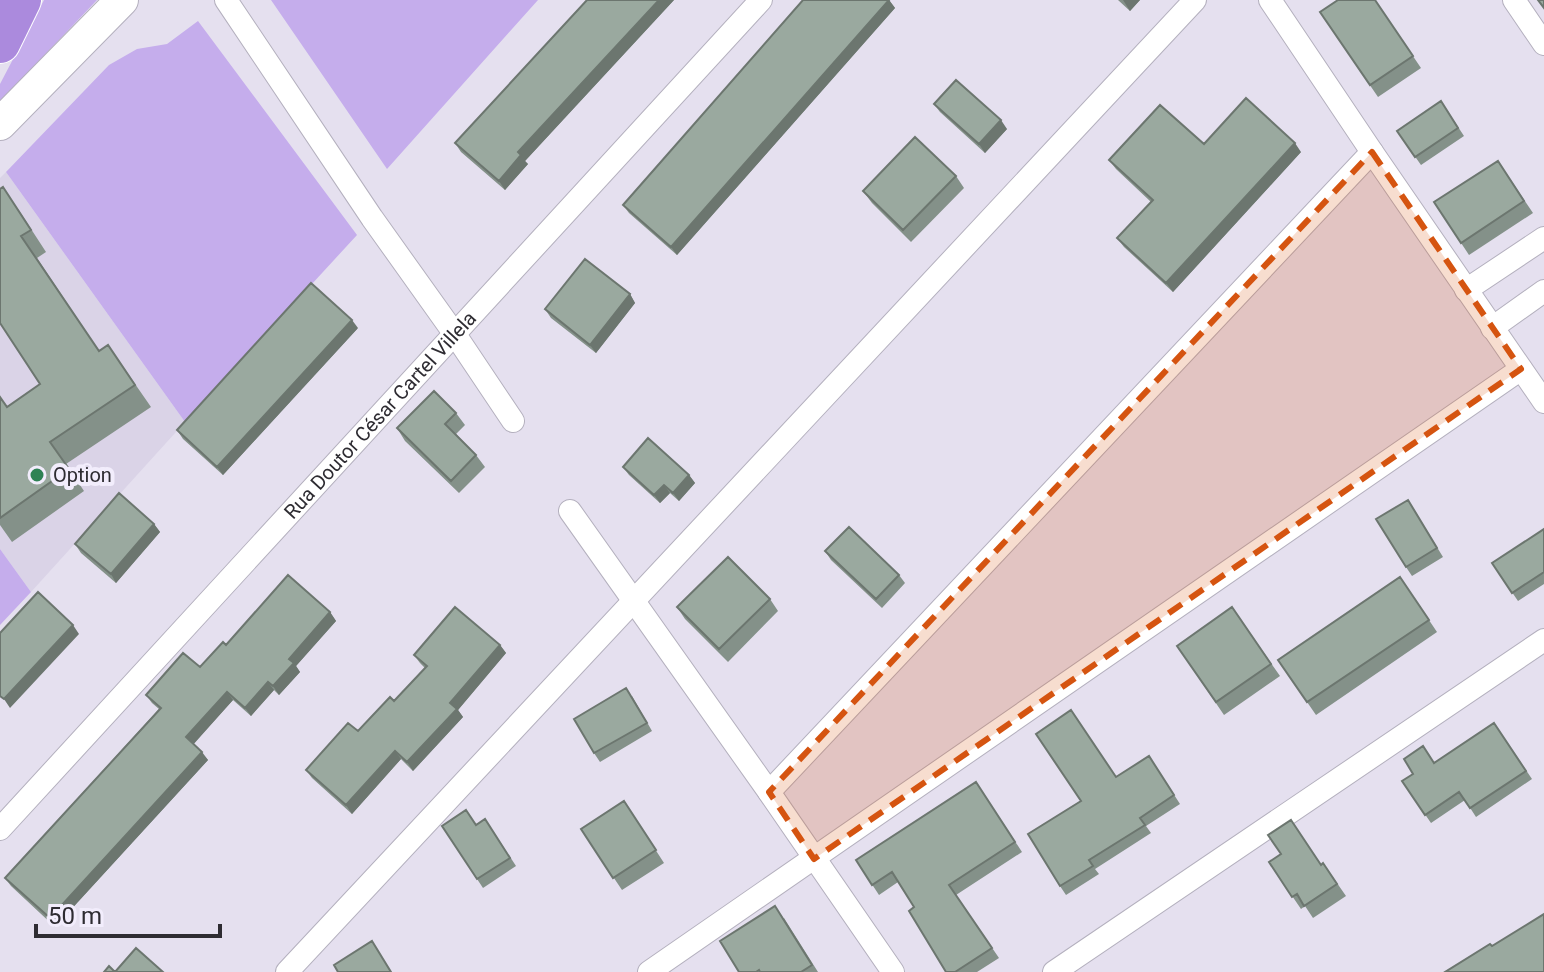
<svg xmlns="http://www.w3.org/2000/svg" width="1544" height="972" font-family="Roboto,sans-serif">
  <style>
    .built { fill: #dad3e7 }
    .green { fill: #c5adec }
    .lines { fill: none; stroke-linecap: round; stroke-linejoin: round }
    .street-casing { stroke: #b4b0be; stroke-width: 24 }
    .secondary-casing { stroke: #b4b0be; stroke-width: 34 }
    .highway-casing { stroke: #fff; stroke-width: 42 }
    .street { stroke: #fff; stroke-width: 22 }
    .secondary { stroke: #fff; stroke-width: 32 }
    .highway { stroke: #ab8add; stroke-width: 40 }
    .wall { fill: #849189 }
    .shaded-wall { fill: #6c766f }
    .building { fill: #9aa99f; stroke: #6c766f; stroke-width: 2 }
    .marked { fill: #d55410; fill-opacity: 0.2; stroke: #d55410; stroke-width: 6; stroke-dasharray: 16 10; stroke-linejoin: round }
    .poi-dot { fill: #2e8254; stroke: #f2edfc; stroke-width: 3 }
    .labels { text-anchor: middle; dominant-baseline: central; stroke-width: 8; stroke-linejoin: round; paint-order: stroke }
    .street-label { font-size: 20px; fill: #2e2c32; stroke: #f2edfc }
    .poi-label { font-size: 20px; fill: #2e2c32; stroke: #f2edfc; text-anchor: start }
  </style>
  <rect width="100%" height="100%" fill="#e5e0ef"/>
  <path class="built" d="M6 172 185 422 31 592 0 549V178Z"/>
  <path class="green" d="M44 0H97L0 102V84Z
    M271 0H538L387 169Z
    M198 21 357 235 185 422 6 172 109 65 137 49 167 44Z
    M0 549 31 592 0 625Z"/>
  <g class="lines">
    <defs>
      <g id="street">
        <path d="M226 0 372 218 454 333 513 421"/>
        <path d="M1270 0 1372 152 1544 402"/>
        <path d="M1514 0 1544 44"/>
        <path d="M1466 290 1544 238"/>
        <path d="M1492 328 1544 291"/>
        <path d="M570 511 769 792 893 972"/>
        <path d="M769 792 1372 152"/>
        <path id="s1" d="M0 829 761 0"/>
        <path d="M287 972 1195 0"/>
        <path d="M649 972 1521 369"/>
        <path d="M1054 972 1544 640"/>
      </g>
      <path id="secondary" d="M0 124 122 0"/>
      <path id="highway" d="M0 43 21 0"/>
    </defs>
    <use href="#street" class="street-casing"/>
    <use href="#secondary" class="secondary-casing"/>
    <use href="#highway" class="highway-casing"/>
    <use href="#street" class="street"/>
    <use href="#secondary" class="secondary"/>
    <use href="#highway" class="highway"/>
  </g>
  <path class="wall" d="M587 0H674L525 161 528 164 505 190 461 152 455 143Z
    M889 0 895 8 677 255 629 213 623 205Z
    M1118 0H1140L1130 11Z
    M1375 0 1421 68 1378 97 1320 12Z
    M1441 101 1464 136 1421 165 1397 131Z
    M934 104 1007 129 985 153 940 112Z
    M1204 144 1301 152 1173 292 1124 247 1117 238 1151 202 1116 169 1109 160Z
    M1498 161 1533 213 1469 255 1434 202Z
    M956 176 964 188 911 242 872 203 863 191Z
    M18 209 46 252 37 258 99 351 108 345 151 407 66 464 84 491 12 542 0 525V397L7 407 40 384Z
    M630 294 635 303 596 353 551 318 545 309Z
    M358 328 223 475 183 439 177 430Z
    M456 413 465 425 456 434 476 455 485 467 459 493 405 441 397 428Z
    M623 467 689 475 695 483 679 501 670 493 660 503 629 475Z
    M1413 508 1443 557 1412 576 1406 567Z
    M154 524 160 532 116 583 81 553 75 544Z
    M1544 529V584L1518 601 1492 563Z
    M825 551 899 575 905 583 882 608 831 560Z
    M1400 577 1437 632 1316 715 1278 660Z
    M770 599 778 611 728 662 685 619 677 607Z
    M1232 607 1280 676 1224 715 1177 646Z
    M330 612 336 621 296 666 300 672 279 695 274 690 251 716 233 700 193 744 208 760 55 927 11 886 5 878 159 709 152 703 146 695 200 667Z
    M500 645 506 653 458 710 463 717 413 771 401 759 352 814 312 778 306 770 358 731 394 701 425 668 420 663 414 655Z
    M632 696 652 731 600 762 594 753Z
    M1494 723 1532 779 1476 817 1465 800 1431 823 1402 781 1434 763Z
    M1149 756 1180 804 1146 826 1151 833 1095 869 1099 874 1066 895 1060 886 1081 801Z
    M976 782 1022 852 956 895 999 958 977 972H946L914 907 898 882 879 895 856 860Z
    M624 801 664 863 622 890 581 829Z
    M485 819 516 866 483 888 442 826 476 825Z
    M1269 862 1321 865 1323 863 1346 896 1313 918 1305 906 1301 909Z
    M784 918 818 972H739Z"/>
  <path class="shaded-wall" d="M659 0H674L525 161 528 164 505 190 499 181 518 152Z
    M889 0 895 8 677 255 671 247Z
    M1123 0H1140L1130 11Z
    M1001 120 1007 129 985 153 979 144Z
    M1295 143 1301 152 1173 292 1166 283Z
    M630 294 635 303 596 353 590 345Z
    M352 320 358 328 223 475 217 467Z
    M689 475 695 483 679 501 673 493Z
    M664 485 670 493 660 503 654 495Z
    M154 524 160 532 116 583 111 574Z
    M330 612 336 621 296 666 300 672 279 695 273 686 289 659Z
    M73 625 79 634 10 708 4 699Z
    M500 645 506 653 458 710 463 717 413 771 407 762 450 703Z
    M268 682 274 690 251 716 245 708Z
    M227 692 233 700 192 746 186 737Z
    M395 751 401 759 352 814 346 805Z
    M202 752 208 760 55 927 50 918Z"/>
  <path class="building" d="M587 0H659L518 152 521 155 499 181 455 143Z
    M803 0H889L671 247 623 205Z
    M1338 0H1375L1413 56 1370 85 1320 12Z
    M1538 0H1544V8Z
    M956 80 1001 120 979 144 934 104Z
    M1246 98 1295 143 1166 283 1117 238 1153 200 1109 160 1160 105 1204 144Z
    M1441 101 1458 128 1415 157 1397 131Z
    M915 137 956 176 903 230 863 191Z
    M1498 161 1524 201 1461 243 1434 202Z
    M3 187 31 230 21 236 99 351 108 345 135 385 50 442 69 469 0 518V397L7 407 40 384 0 323V189Z
    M585 259 630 294 590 345 545 309Z
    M311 283 352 320 217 467 177 430Z
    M434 391 456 413 445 424 476 455 451 481 397 428Z
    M648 438 689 475 673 493 664 485 654 495 623 467Z
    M119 493 154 524 111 574 75 544Z
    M1408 500 1437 548 1406 567 1376 519Z
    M849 527 899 575 876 599 825 551Z
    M1544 529V572L1512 593 1492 563Z
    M728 557 770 599 719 649 677 607Z
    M288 575 330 612 289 659 294 663 273 686 268 682 245 708 227 692 186 737 202 752 50 918 5 878 161 708 146 695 183 653 200 667 223 642 226 645Z
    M1400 577 1429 620 1307 702 1278 660Z
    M38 592 73 625 4 699 0 696V633Z
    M455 607 500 645 450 703 457 709 407 762 395 751 346 805 306 770 348 723 358 731 390 697 394 701 427 666 414 655Z
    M1232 607 1271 664 1216 702 1177 646Z
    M626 688 647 723 594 753 574 719Z
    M1071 710 1116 777 1149 756 1174 795 1140 818 1145 825 1089 860 1093 866 1060 886 1028 834 1081 801 1036 734Z
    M1494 723 1526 771 1470 808 1459 792 1425 815 1402 781 1413 774 1404 759 1423 746 1434 763Z
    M976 782 1015 842 949 885 992 948 955 972H946L909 911 914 907 892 872 872 885 856 860Z
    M624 801 656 850 613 878 581 829Z
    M466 810 476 825 485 819 510 858 477 879 442 826Z
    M1291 820 1321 865 1323 863 1337 884 1304 906 1297 894 1292 897 1269 862 1281 854 1268 835Z
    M775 906 812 965 801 972H760L759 970 756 972H739L720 941Z
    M1544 914V972H1445L1490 944 1492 946Z
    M372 941 391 972H338L334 965Z
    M136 948 163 972H104L109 966 115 972Z"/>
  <path class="marked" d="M1372 152 1521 369 814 859 769 792Z"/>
  <circle class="poi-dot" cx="37" cy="475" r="8"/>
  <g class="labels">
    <g class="street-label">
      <text stroke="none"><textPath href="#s1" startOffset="562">Rua Doutor César Cartel Villela</textPath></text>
    </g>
    <g class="poi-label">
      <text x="53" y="475">Option</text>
    </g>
  </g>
  <path d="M36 924v12h184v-12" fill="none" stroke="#2e2c32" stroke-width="4"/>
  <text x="48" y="924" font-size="24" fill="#2e2c32" stroke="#f2edfc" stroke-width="6" paint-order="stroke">50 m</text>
</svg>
